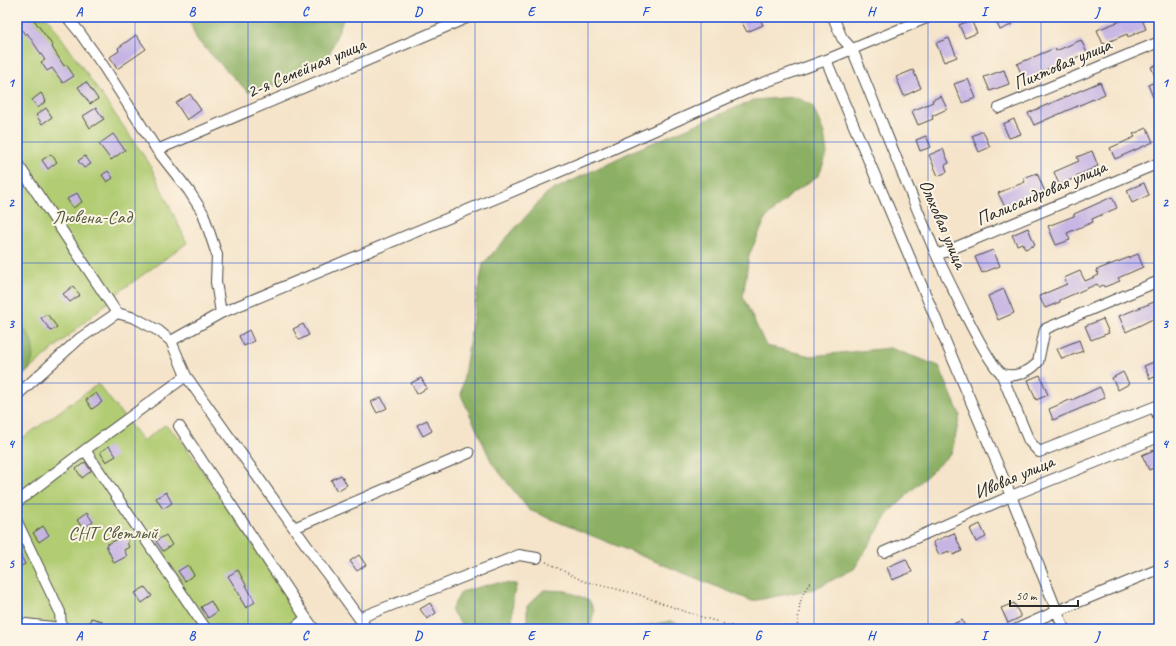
<svg xmlns="http://www.w3.org/2000/svg" width="1176" height="646" font-family="Caveat,sans-serif">
  <style>
    .green { fill: #b1cc72; stroke: #6e7c4e }
    .forest { fill: #8cb064; stroke: #5c6e48 }
    .building { fill: #c6b5e4 }
    .lines { fill: none; stroke-linecap: round; stroke-linejoin: round }
    .minor-casing { stroke: #494743; stroke-width: 12 }
    .path { stroke: #494743; stroke-width: 1.5; stroke-dasharray: 1 3; stroke-linecap: butt }
    .minor { stroke: #fff; stroke-width: 10 }
    .grid { fill: none; stroke: #1d4ed8; stroke-width: 1; stroke-opacity: 0.55 }
    .labels { text-anchor: middle; dominant-baseline: central; stroke-width: 4; stroke-linejoin: round; paint-order: stroke }
    .street-label { font-size: 19px; fill: #2b2b2b; stroke: #fcf5e5 }
    .park-label { font-size: 19px; fill: #535b40; stroke: #fcf5e5 }
    .neatline { fill: none; stroke: #1d4ed8; stroke-width: 1.5 }
    .grid-label { font-size: 13px; text-anchor: middle; font-weight: bold; fill: #1d4ed8 }
  </style>
  <rect width="100%" height="100%" fill="#fcf5e5"/>
  <filter id="ink" filterUnits="userSpaceOnUse"><feTurbulence type="fractalNoise" baseFrequency=".025" numOctaves="2"/><feDisplacementMap in="SourceGraphic" scale="8" xChannelSelector="R" yChannelSelector="G"/><feConvolveMatrix kernelMatrix="1 2 1 2 8 2 1 2 1" color-interpolation-filters="sRGB"/></filter>
  <filter id="wash" filterUnits="userSpaceOnUse"><feTurbulence type="fractalNoise" baseFrequency=".012" numOctaves="4" result="noise"/><feDisplacementMap in="SourceGraphic" scale="16" xChannelSelector="R" yChannelSelector="G"/><feGaussianBlur stdDeviation="0.9" result="paint"/><feColorMatrix in="noise" values="0 0 0 0 0 0 0 0 0 0 0 0 0 0 0 0 0 1.4 0 .05"/><feComposite in="paint" operator="in"/></filter>
  <g filter="url(#wash)">
    <rect width="100%" height="100%" fill="#f5e4ca"/>
    <path class="green" d="M17 17H47L149 163 187 243 123 289 17 380Z
      M98 384 143 441 165 425 179 437 311 629H17V442Z"/>
    <path class="forest" d="M188 17H344L329 55 294 80 248 92 197 40Z
      M795 97 812 105 824 133 827 154 819 175 793 193 766 218 749 255 743 297 766 346 811 356 890 348 939 366 960 415 952 452 889 512 854 569 814 589 752 601 529 510 492 463 461 395 474 312 483 264 547 193 633 151 754 100Z
      M17 327C35 330 37 359 27 372 24 375 20 377 17 380Z
      M495 583 517 584 513 597 512 623 507 629H466L463 627 451 610 461 592Z
      M544 590 566 591 589 600 594 610 590 629H527V606Z
      M671 621 691 629H630Z"/>
    <g id="blocks">
      <path class="building" d="M25 17H32L53 46 52 47 64 66 66 64 74 76 63 83 52 68 47 71 41 62 45 60 27 33 25 35 17 22Z
        M744 17H759L763 25 747 32 740 19Z
        M994 17H1010L1013 24 1000 30Z
        M1131 17H1141L1146 29 1128 37 1127 34 1103 44 1097 30Z
        M971 20 977 33 965 38 959 25Z
        M136 35 146 49 117 69 110 57 119 51 118 48Z
        M949 38 957 57 944 62 936 43Z
        M1081 40 1087 53 1038 73 1039 76 1025 82 1017 64 1055 48 1056 51Z
        M1159 64V94L1153 97 1148 85 1157 81 1151 67Z
        M913 70 921 88 904 96 896 77Z
        M1004 70 1009 84 990 91 984 77Z
        M968 79 976 98 962 103 954 84Z
        M86 82 98 99 90 104 78 87Z
        M1100 82 1105 94 1034 125 1028 113Z
        M41 93 46 101 38 108 32 100Z
        M190 94 201 110 187 120 176 103Z
        M941 96 947 109 932 116 933 119 918 125 912 111 933 102 932 100Z
        M46 108 52 117 42 124 36 115Z
        M96 108 104 119 90 128 83 116Z
        M1014 119 1021 134 1009 138 1003 124Z
        M1147 128 1153 142 1115 159 1110 148 1135 137 1133 134Z
        M983 131 990 147 979 152 972 136Z
        M113 134 125 150 111 160 99 144Z
        M926 136 931 147 920 151 916 140Z
        M943 149 949 163 945 165 947 172 938 176 929 155Z
        M1092 151 1098 166 1076 176 1077 177 1059 185 1054 172 1079 161 1077 157Z
        M51 154 57 162 48 169 42 160Z
        M85 156 91 164 84 168 78 161Z
        M108 171 113 178 107 182 102 175Z
        M1037 173 1045 192 1006 209 998 193 1025 182 1023 178Z
        M1144 183 1149 195 1132 203 1127 190Z
        M77 193 82 202 73 208 67 199Z
        M1112 197 1117 208 1092 219 1093 222 1067 233 1070 240 1056 245 1048 226 1074 216V214Z
        M1028 228 1035 245 1025 249 1022 243 1017 245 1012 235Z
        M993 250 1000 266 982 273 975 257Z
        M1138 254 1143 267 1118 278 1120 281 1104 287 1103 285 1099 287 1097 284 1060 300V302L1045 308 1039 296 1067 284 1064 278 1080 271 1085 281 1099 275 1096 270Z
        M73 286 80 295 70 302 63 294Z
        M1004 289 1014 313 998 320 988 296Z
        M1159 300V316L1126 332 1119 316Z
        M47 314 57 327 51 331 41 318Z
        M1103 319 1109 333 1091 340 1085 326Z
        M303 324 309 335 299 340 293 329Z
        M249 330 254 341 244 346 239 336Z
        M1079 340 1083 351 1062 359 1057 349Z
        M1159 360V375L1150 379 1144 366Z
        M1123 372 1129 384 1118 390 1112 378Z
        M1040 375 1048 395 1036 400 1028 380Z
        M421 378 427 388 417 394 411 383Z
        M1100 387 1105 398 1053 420 1049 409 1072 399V400Z
        M96 393 102 402 92 409 86 400Z
        M381 397 387 408 377 413 371 402Z
        M427 420 432 431 423 436 417 425Z
        M109 446 116 456 106 462 100 452Z
        M1159 448V466L1149 470 1142 455Z
        M85 462 91 471 82 478 76 469Z
        M341 475 347 485 337 491 331 480Z
        M166 492 172 503 163 509 156 498Z
        M87 513 93 522 83 529 77 520Z
        M980 524 986 537 976 542 970 529Z
        M43 526 49 535 39 542 33 533Z
        M124 532 129 542 127 543 129 547 124 550 127 556 114 563 106 545 118 539 116 536Z
        M954 533 962 551 953 555 952 552 949 553V551L939 555 933 542Z
        M166 535 172 545 163 551 156 541Z
        M17 548 25 564 17 568Z
        M359 555 366 565 357 571 350 561Z
        M906 559 912 572 892 580 887 567Z
        M188 565 194 575 185 581 178 571Z
        M238 570 255 602 246 608 240 598 241 597 228 576Z
        M145 587 152 596 142 603 135 593Z
        M211 601 217 612 208 618 201 607Z
        M430 603 436 613 427 619 420 609Z
        M1014 603 1021 617 1008 623 1001 608Z
        M91 618 102 621 100 629H88Z
        M962 620 966 629H942Z"/>
    </g>
  </g>
  <g filter="url(#ink)">
    <use href="#blocks" fill-opacity="0" stroke="#494743" stroke-width="1"/>
    <g class="lines">
      <defs>
        <path id="minor" d="M67 17 80 33 104 67 157 150 189 191 203 213 217 255 216 282 221 313
          M833 17 842 38 852 49C880 117 907 186 936 254 945 274 955 293 964 312 971 325 989 363 1000 372 1011 380 1030 372 1038 362L1045 329 1159 281
          M826 60 1011 496 1064 629
          M999 108 1159 42
          M157 150 469 17
          M17 163 117 313 135 318 159 331 171 341 186 376 294 528 367 629
          M937 255 1159 163
          M171 341 221 313 597 156 752 87 826 60 929 17
          M1001 373 1029 441 1039 452 1159 405
          M17 395 79 339 117 313
          M1154 407 1159 417
          M179 426 306 618 293 629
          M85 450 206 629
          M17 502 85 450 186 376
          M17 522 60 612 61 628 65 629
          M294 528 469 453
          M884 552 1011 496 1159 437
          M306 618 314 629
          M359 618 519 555 537 558
          M17 623 61 628
          M1017 629 1057 611 1159 569"/>
      </defs>
      <use href="#minor" class="minor-casing"/>
      <path class="path" d="M546 562 583 581 637 594 689 613 741 629
        M797 629 800 603 803 594 811 580"/>
      <use href="#minor" class="minor"/>
    </g>
  </g>
  <path class="grid" d="M135 17V629M248 17V629M362 17V629M475 17V629M588 17V629M701 17V629M814 17V629M928 17V629M1041 17V629M17 142H1159M17 263H1159M17 383H1159M17 504H1159"/>
  <g class="labels">
    <g class="street-label">
      <text transform="translate(1062 64) rotate(-23)">Пихтовая улица</text>
      <text transform="translate(306 68) rotate(-23)">2-я Семейная улица</text>
      <text transform="translate(1041 193) rotate(-23)">Палисандровая улица</text>
      <text transform="translate(943 224) rotate(67)">Ольховая улица</text>
      <text transform="translate(1014 477) rotate(-23)">Ивовая улица</text>
    </g>
    <g class="park-label">
      <text x="92" y="217">Лювена-Сад</text>
      <text x="113" y="533">СНТ Светлый</text>
    </g>
  </g>
  <rect width="1176" height="646" fill="none" stroke="#fcf5e5" stroke-width="44"/>
  <path d="M1010 600v6h68v-6" fill="none" stroke="#2b2b2b" stroke-width="2"/>
  <text x="1016" y="600" font-size="12" fill="#2b2b2b" stroke="#fcf5e5" stroke-width="3" paint-order="stroke">50 m</text>
  <rect x="22" y="22" width="1132" height="602" class="neatline"/>
  <g class="grid-label">
    <text x="79" y="16">A</text>
    <text x="192" y="16">B</text>
    <text x="305" y="16">C</text>
    <text x="418" y="16">D</text>
    <text x="531" y="16">E</text>
    <text x="645" y="16">F</text>
    <text x="758" y="16">G</text>
    <text x="871" y="16">H</text>
    <text x="984" y="16">I</text>
    <text x="1097" y="16">J</text>
    <text x="11" y="87">1</text>
    <text x="1165" y="87">1</text>
    <text x="11" y="207">2</text>
    <text x="1165" y="207">2</text>
    <text x="11" y="328">3</text>
    <text x="1165" y="328">3</text>
    <text x="11" y="448">4</text>
    <text x="1165" y="448">4</text>
    <text x="11" y="568">5</text>
    <text x="1165" y="568">5</text>
    <text x="79" y="640">A</text>
    <text x="192" y="640">B</text>
    <text x="305" y="640">C</text>
    <text x="418" y="640">D</text>
    <text x="531" y="640">E</text>
    <text x="645" y="640">F</text>
    <text x="758" y="640">G</text>
    <text x="871" y="640">H</text>
    <text x="984" y="640">I</text>
    <text x="1097" y="640">J</text>
  </g>
</svg>
